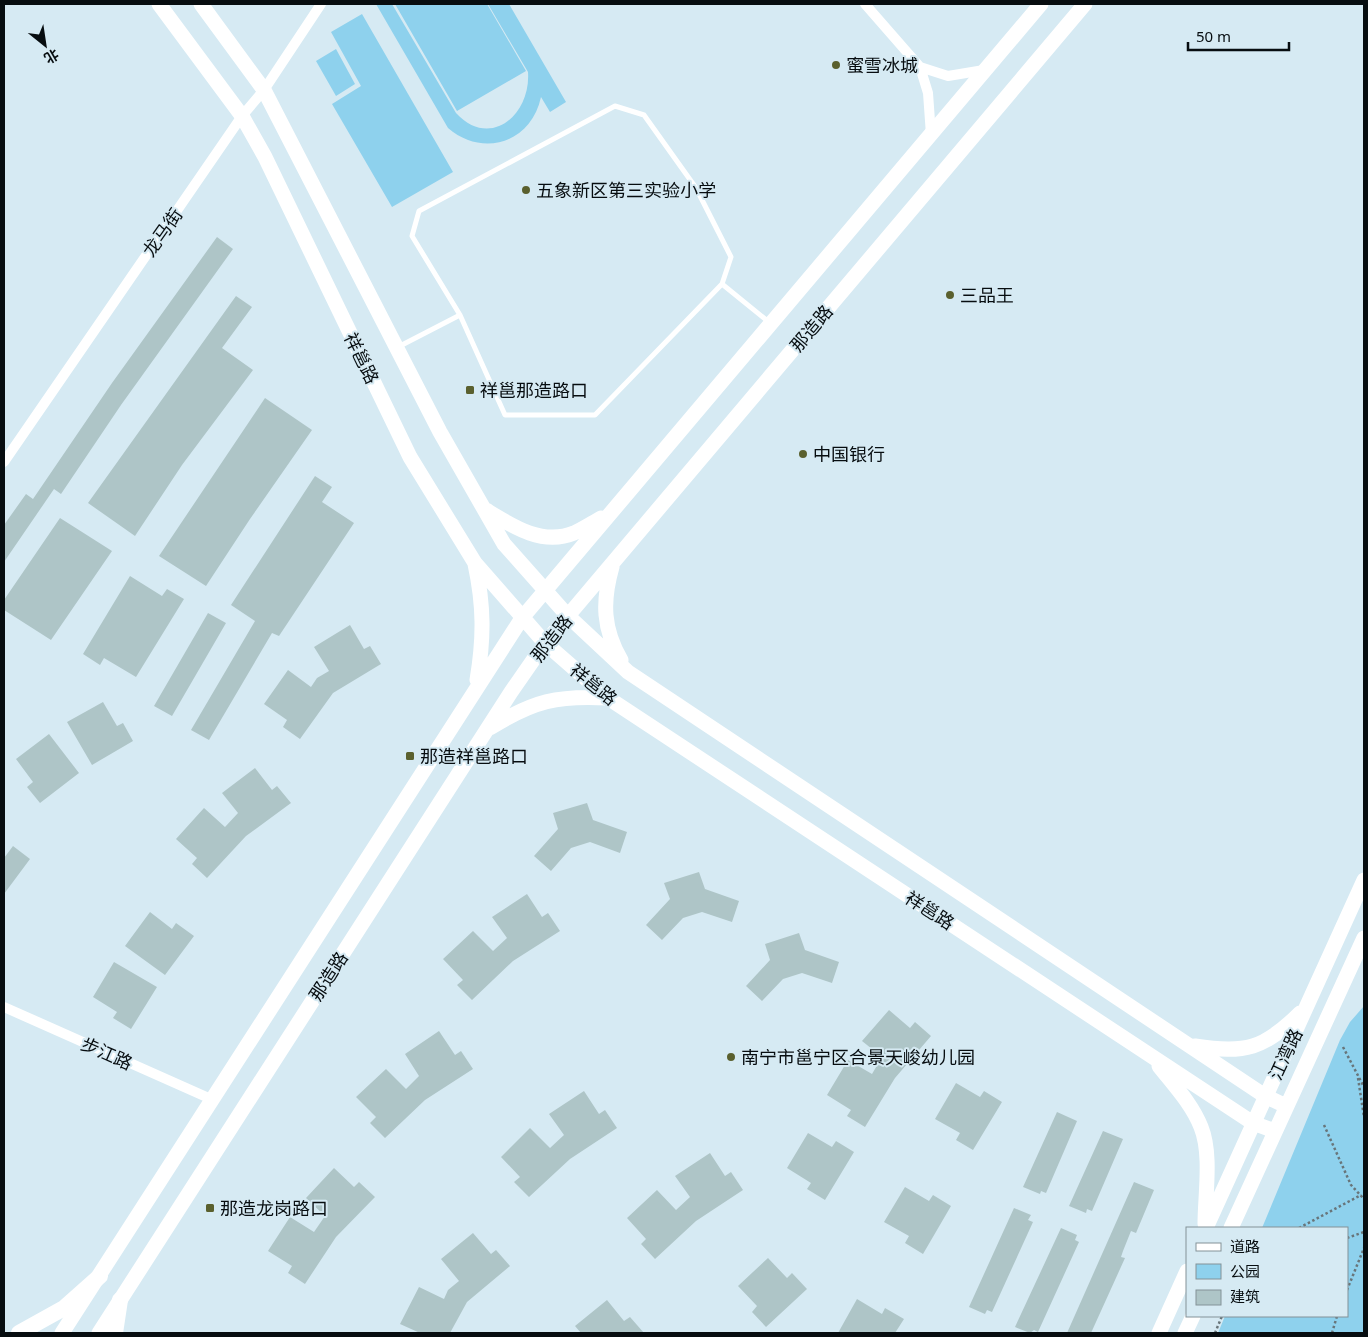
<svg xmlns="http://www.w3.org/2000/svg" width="1368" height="1337" font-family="'Noto Sans','Noto Sans SC',sans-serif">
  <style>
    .green { fill: #8ed1ed }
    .building { fill: #aec5c7 }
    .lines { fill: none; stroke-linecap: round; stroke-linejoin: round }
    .path { stroke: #68757a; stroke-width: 2.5; stroke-dasharray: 2.5 2.5; stroke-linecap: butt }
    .lane { stroke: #fff; stroke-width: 5 }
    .street { stroke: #fff; stroke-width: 10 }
    .secondary { stroke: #fff; stroke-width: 15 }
    .primary { stroke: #fff; stroke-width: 16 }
    .poi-dot { fill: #5a602e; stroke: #d6eaf3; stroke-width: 2 }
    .labels { text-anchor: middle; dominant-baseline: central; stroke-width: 4; stroke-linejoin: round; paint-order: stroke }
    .poi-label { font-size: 18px; fill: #070d10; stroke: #d6eaf3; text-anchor: start }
    .street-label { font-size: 18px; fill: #070d10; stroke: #d6eaf3 }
  </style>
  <rect width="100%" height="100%" fill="#d6eaf3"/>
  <path class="green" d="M376 4H392L456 113C490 150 531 115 528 72L488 4H509L566 102 550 112 541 97C531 143 483 158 448 128Z
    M395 4H487L526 71 457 111Z
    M362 14 453 172 392 207 332 104 361 86 331 32Z
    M336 49 355 84 336 96 316 61Z
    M1364 1006V1333H1218L1225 1316H1347V1228H1262L1340 1040 1350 1022Z"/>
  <path class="building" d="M217 237 233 249 121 405 61 494 54 489 4 562V525L26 494 33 499 112 383Z
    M236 296 252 307 222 348 253 370 182 465 135 536 88 503Z
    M265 398 312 430 250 519 206 586 159 556Z
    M315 476 332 487 322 502 354 523 279 636 272 633 209 740 191 730 255 621 231 605Z
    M60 518 112 551 51 640 4 610V600Z
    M130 576 162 596 167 589 184 599 136 677 104 658 100 665 83 654Z
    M208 613 226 623 172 716 154 706Z
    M350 625 364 649 370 646 381 664 333 693 300 739 283 727 287 720 264 704 288 670 311 687 317 678 329 671 314 647Z
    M103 702 117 726 123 723 133 741 92 765 67 722Z
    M49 734 79 773 40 803 27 787 33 782 16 759Z
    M255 768 272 790 277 786 291 803 246 836 207 878 192 864 197 858 176 839 204 808 225 827 238 813 222 793Z
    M587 803 593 820 627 832 620 853 590 842 571 848 551 871 534 856 558 829 553 813Z
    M13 846 30 859 4 894V858Z
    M699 872 705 889 739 901 732 922 702 912 683 918 662 940 646 925 670 899 664 883Z
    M527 894 542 917 548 913 560 931 513 961 472 1000 457 985 463 980 443 959 473 931 493 951 507 938 492 917Z
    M150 912 172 929 176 923 194 936 165 975 125 946Z
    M799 933 805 950 839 962 832 983 802 973 783 979 762 1001 746 986 770 960 765 944Z
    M114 962 157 987 131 1029 113 1018 117 1012 93 997Z
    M889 1010 910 1028 915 1022 931 1036 895 1078 865 1127 847 1116 851 1110 827 1095 848 1060 872 1074 882 1057 862 1041Z
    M439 1031 455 1055 461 1051 473 1069 425 1100 385 1138 370 1123 376 1117 356 1097 386 1069 406 1089 419 1076 405 1054Z
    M956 1083 980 1097 984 1091 1002 1102 973 1150 956 1140 960 1133 935 1119Z
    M584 1091 599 1114 605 1110 617 1128 570 1159 529 1197 514 1182 520 1177 501 1157 530 1128 550 1148 564 1135 549 1114Z
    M1057 1112 1077 1121 1046 1193 1041 1191 1040 1194 1023 1187Z
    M1103 1131 1123 1139 1092 1211 1087 1209 1086 1213 1069 1206Z
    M808 1133 832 1147 836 1141 854 1152 825 1200 807 1189 811 1183 787 1168Z
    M710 1153 725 1176 731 1172 743 1190 696 1221 655 1259 641 1244 646 1239 627 1218 657 1190 676 1210 690 1197 675 1176Z
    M334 1168 354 1187 359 1182 375 1197 336 1237 305 1284 288 1273 292 1266 268 1251 290 1217 314 1232 325 1216 306 1198Z
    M1134 1182 1154 1190 1136 1233 1131 1231 1123 1251 1121 1257 1125 1258 1091 1333H1067Z
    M905 1187 929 1201 933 1195 951 1206 923 1254 905 1243 909 1236 884 1222Z
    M1014 1208 1031 1215 1028 1220 1033 1222 992 1312 987 1310 985 1314 969 1307Z
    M1061 1228 1077 1235 1075 1240 1079 1242 1038 1332 1034 1330 1030 1333 1015 1327Z
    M473 1233 491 1254 496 1250 510 1266 467 1302 450 1333H420L400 1324 419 1287 444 1299 448 1290 459 1281 441 1259Z
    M768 1258 787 1278 792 1273 807 1289 766 1327 752 1312 757 1306 738 1286Z
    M857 1299 882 1314 885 1308 904 1319 895 1333H838Z
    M607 1300 624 1321 630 1317 644 1333H581L575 1326Z"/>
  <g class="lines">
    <path class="path" d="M1343 1047 1364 1087
      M1358 1078 1364 1117
      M1324 1125 1351 1185 1364 1199
      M1299 1228 1361 1195
      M1347 1238 1364 1232
      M1347 1290 1364 1248
      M1215 1333 1222 1316
      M1332 1333 1337 1316"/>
    <path class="lane" d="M460 315 412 236 419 211 615 106 644 115 696 188 731 257 722 284
      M398 347 460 315 505 415H595L722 284 770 323"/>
    <path class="street" d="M865 4 920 67
      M931 135 928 93 920 67 948 76 984 70
      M4 462 242 116 264 90 321 4
      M4 1007 211 1099"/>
    <path class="secondary" d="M159 4 242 116 265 157 410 457 475 563 545 643 608 698 1253 1123 1275 1131
      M201 4 264 90 440 432 504 544 567 615 628 672 1265 1096 1286 1106
      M486 510C512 526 542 546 574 533 583 529 592 523 601 518
      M475 564C484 606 484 638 477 680
      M612 567C602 602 603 629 621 660
      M490 728C533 701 558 695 608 698
      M1195 1046C1245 1054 1264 1049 1300 1013
      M1159 1066C1174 1085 1192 1104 1201 1127 1212 1154 1205 1195 1205 1224
      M1206 1228 1364 880
      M1231 1228 1364 938
      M62 1333 522 618 1041 4
      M99 1333 511 692 545 643 1085 4
      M1159 1333 1187 1271
      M1185 1333 1193 1316"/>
    <path class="primary" d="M19 1333 64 1308 100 1276
      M115 1333 120 1300"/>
  </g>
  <g class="poi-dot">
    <circle cx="836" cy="65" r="5"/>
    <circle cx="526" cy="190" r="5"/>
    <circle cx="950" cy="295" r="5"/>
    <rect x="465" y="385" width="10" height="10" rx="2.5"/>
    <circle cx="803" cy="454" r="5"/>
    <rect x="405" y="751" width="10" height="10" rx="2.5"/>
    <circle cx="731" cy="1057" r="5"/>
    <rect x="205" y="1203" width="10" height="10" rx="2.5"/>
  </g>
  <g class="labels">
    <g class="poi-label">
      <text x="846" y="65">蜜雪冰城</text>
      <text x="536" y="190">五象新区第三实验小学</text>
      <text x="960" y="295">三品王</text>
      <text x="480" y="390">祥邕那造路口</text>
      <text x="813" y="454">中国银行</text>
      <text x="420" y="756">那造祥邕路口</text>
      <text x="741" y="1057">南宁市邕宁区合景天峻幼儿园</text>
      <text x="220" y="1208">那造龙岗路口</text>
    </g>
    <g class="street-label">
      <text transform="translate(162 232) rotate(-55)">龙马街</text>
      <text transform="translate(811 328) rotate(-50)">那造路</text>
      <text transform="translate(362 358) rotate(64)">祥邕路</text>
      <text transform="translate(551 638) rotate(-52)">那造路</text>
      <text transform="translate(594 684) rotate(39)">祥邕路</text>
      <text transform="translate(930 910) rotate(33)">祥邕路</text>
      <text transform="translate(328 976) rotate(-57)">那造路</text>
      <text transform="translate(107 1053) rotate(24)">步江路</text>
      <text transform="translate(1285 1054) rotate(-65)">江湾路</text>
    </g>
  </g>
  <rect width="1368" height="1337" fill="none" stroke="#070d10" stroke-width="10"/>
  <rect x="1186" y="1227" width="162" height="90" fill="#d6eaf3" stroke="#839298"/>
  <rect x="1196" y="1243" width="25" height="8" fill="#ffffff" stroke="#839298"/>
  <text x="1230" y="1252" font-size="15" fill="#070d10">道路</text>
  <rect x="1196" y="1264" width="25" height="15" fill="#8ed1ed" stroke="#839298"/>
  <text x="1230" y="1277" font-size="15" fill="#070d10">公园</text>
  <rect x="1196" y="1290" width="25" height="15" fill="#aec5c7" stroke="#839298"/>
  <text x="1230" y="1302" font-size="15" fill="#070d10">建筑</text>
  <g transform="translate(45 45) rotate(150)" stroke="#d6eaf3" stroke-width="4" paint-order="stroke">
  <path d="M0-4L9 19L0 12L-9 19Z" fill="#070d10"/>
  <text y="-8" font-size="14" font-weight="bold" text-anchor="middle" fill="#070d10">北</text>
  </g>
  <path d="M1188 42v8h101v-8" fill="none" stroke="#070d10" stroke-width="2.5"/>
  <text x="1196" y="42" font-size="15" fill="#070d10" stroke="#d6eaf3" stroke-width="4" paint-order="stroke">50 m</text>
</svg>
